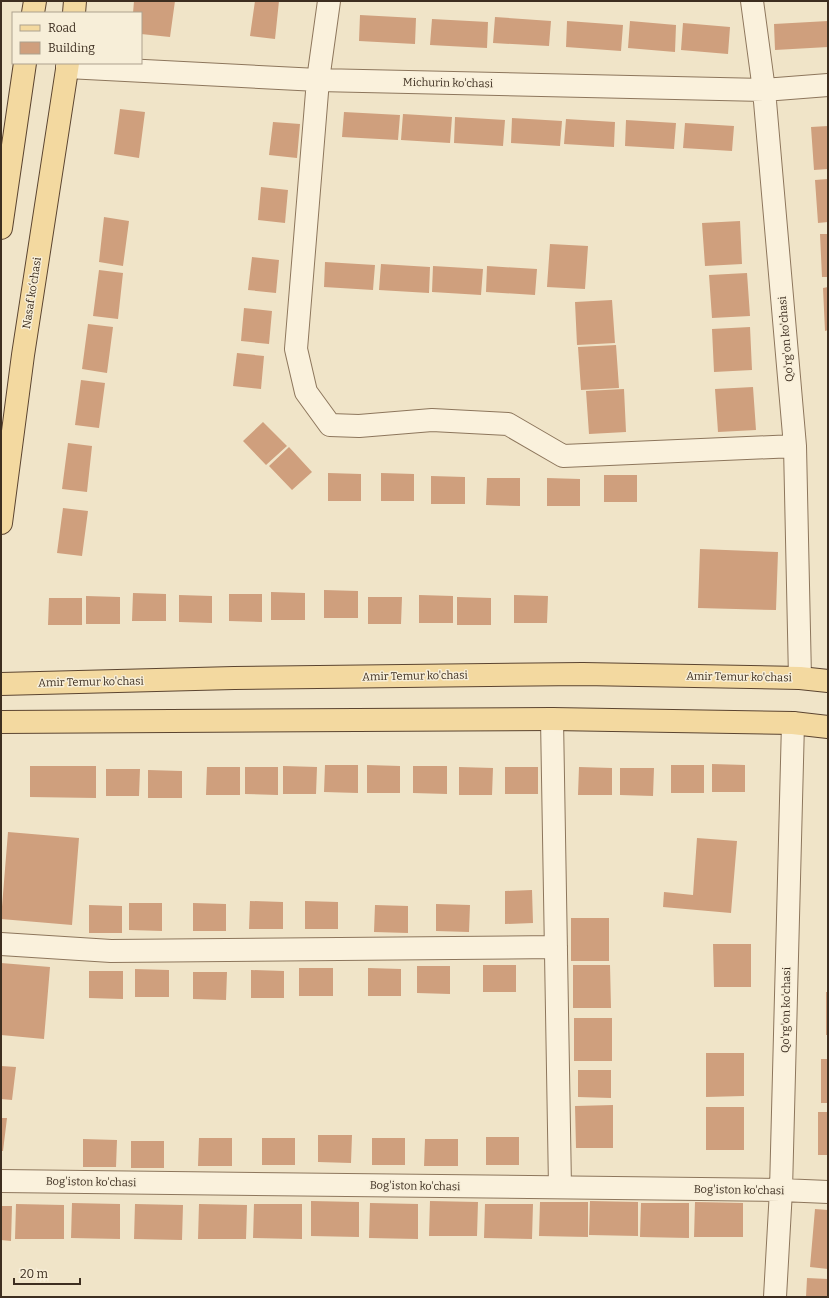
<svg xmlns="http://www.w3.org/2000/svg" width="829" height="1298" font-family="Bitter,serif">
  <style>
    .building { fill: #cf9f7d }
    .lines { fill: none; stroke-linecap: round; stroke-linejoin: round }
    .minor-casing { stroke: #8d765c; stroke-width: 24 }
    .major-casing { stroke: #5b4430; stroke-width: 24 }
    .minor { stroke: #faf1dc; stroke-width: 22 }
    .major { stroke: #f3d9a0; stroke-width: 22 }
    .labels { text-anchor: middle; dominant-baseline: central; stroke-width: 3; stroke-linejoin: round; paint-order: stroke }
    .street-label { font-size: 11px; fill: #3d2e20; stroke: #f7eed8 }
  </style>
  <rect width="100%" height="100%" fill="#f0e4c8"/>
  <path class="building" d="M134 1H175L170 37 141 34V13H133Z
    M255 1H279L275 39 250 36Z
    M360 15 416 18 415 44 359 41Z
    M495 17 551 21 549 46 493 43Z
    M432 19 488 22 487 48 430 45Z
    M567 21 623 25 621 51 566 47Z
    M630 21 676 25 675 52 628 48Z
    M828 21V47L775 50 774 24Z
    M683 23 730 27 728 54 681 50Z
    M120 109 145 112 139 158 114 154Z
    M344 112 400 115 398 140 342 137Z
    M403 114 452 117 450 143 401 140Z
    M455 117 505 120 503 146 454 143Z
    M512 118 562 121 560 146 511 143Z
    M566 119 615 122 614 147 564 144Z
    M626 120 676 123 674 149 625 146Z
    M273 122 300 124 297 158 269 155Z
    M685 123 734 126 732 151 683 148Z
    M828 126V169L814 170 811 127Z
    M828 179V222L818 223 815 180Z
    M261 187 288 190 285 223 258 220Z
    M104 217 129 221 123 266 99 262Z
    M740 221 742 264 705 266 702 223Z
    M820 234H828V277H822Z
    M550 244 588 246 585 289 547 287Z
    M252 257 279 260 276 293 248 290Z
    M325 262 375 265 373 290 324 287Z
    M381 264 430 267 429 293 379 290Z
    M433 266 483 269 481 295 432 292Z
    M487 266 537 269 535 295 486 292Z
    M99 270 123 273 118 319 93 316Z
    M747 273 750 316 712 318 709 275Z
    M828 287V330L825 331 823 288Z
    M612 300 615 343 577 345 575 302Z
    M244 308 272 311 269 344 241 341Z
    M88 324 113 327 107 373 82 369Z
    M750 327 752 370 714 372 712 329Z
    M616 345 619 388 581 390 578 347Z
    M237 353 264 356 261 389 233 386Z
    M81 380 105 383 99 428 75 425Z
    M753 387 756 430 718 432 715 389Z
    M624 389 626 432 589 434 586 391Z
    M263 422 287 446 266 465 243 441Z
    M68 443 92 446 87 492 62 489Z
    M289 447 312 472 292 490 269 466Z
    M328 473 361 474V501H328Z
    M381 473 414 474V501H381Z
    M604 475H637V502H604Z
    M431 476 465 477V504H431Z
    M487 478H520V506L486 505Z
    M547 478 580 479V506H547Z
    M63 508 88 511 82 556 57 553Z
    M700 549 778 552 776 610 698 608Z
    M324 590 358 591V618H324Z
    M271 592 305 593V620H271Z
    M133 593 166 594V621H132Z
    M229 594H262V622L229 621Z
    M179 595 212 596V623L179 622Z
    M419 595 453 596V623H419Z
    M514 595 548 596 547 623H514Z
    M86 596 120 597V624H86Z
    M368 597H402L401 624H368Z
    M457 597 491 598V625H457Z
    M49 598H82V625H48Z
    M712 764 745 765V792H712Z
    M325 765H358V793L324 792Z
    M367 765 400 766V793H367Z
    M671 765H704V793H671Z
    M30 766H96V798L30 797Z
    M283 766 317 767 316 794H283Z
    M413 766H447V794L413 793Z
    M207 767H240V795H206Z
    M245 767H278V795L245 794Z
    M459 767 493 768 492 795H459Z
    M505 767H538V794H505Z
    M579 767 612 768V795H578Z
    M620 768H654L653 796 620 795Z
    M106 769H140L139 796H106Z
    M148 770 182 771V798H148Z
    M8 832 79 838 72 925 1 919Z
    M697 838 737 841 731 913 663 907 664 892 693 895Z
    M532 890 533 923 505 924V891Z
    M250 901 283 902V929H249Z
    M305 901 338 902V929H305Z
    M129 903H162V931L129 930Z
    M193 903 226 904V931H193Z
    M436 904 470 905 469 932 436 931Z
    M89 905 122 906V933H89Z
    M375 905 408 906V933L374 932Z
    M571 918H609V961H571Z
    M713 944H751V987H714Z
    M1 963 50 967 44 1039 1 1035Z
    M483 965H516V992H483Z
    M573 965H610L611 1008H573Z
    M417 966H450V994L417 993Z
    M299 968H333V996H299Z
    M368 968 401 969V996H368Z
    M135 969 169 970V997H135Z
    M251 970 284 971V998H251Z
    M89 971H123V999L89 998Z
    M193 972H227L226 1000 193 999Z
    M826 992H828V1035H826Z
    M574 1018H612V1061H574Z
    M706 1053H744V1096L706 1097Z
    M821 1059H828V1103H821Z
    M1 1066 16 1067 12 1100 1 1099Z
    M578 1070H611V1098L578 1097Z
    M613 1105V1148H576L575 1106Z
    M706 1107H744V1150H706Z
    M818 1112H828V1155H818Z
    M1 1118H7L3 1151H1Z
    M318 1135H352L351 1163 318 1162Z
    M486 1137H519V1165H486Z
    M199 1138H232V1166H198Z
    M262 1138H295V1165H262Z
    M372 1138H405V1165H372Z
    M83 1139 117 1140 116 1167H83Z
    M425 1139H458V1166H424Z
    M131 1141H164V1168H131Z
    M311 1201 359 1202V1237L311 1236Z
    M430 1201 478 1202 477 1236H429Z
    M590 1201 638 1202V1236L589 1235Z
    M540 1202H588V1237L539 1236Z
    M695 1202 743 1203V1237H694Z
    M72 1203 120 1204V1239L71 1238Z
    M370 1203 418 1204V1239L369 1238Z
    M641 1203H689V1238L640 1237Z
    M16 1204 64 1205V1239H15Z
    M135 1204 183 1205 182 1240 134 1239Z
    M199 1204 247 1205 246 1239H198Z
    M254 1204H302V1239L253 1238Z
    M485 1204H533L532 1239 484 1238Z
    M1 1206H12L11 1241 1 1240Z
    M815 1209 828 1210V1269L810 1267Z
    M807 1278 828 1279V1297H806Z"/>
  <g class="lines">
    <defs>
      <path id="minor" d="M329 1 318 80 296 349 306 392 330 425 359 426 432 420 508 424 563 456 795 446
        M752 1 764 90 795 446 800 678
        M67 67 318 80 764 90 828 85
        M552 719 560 1187
        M1 944 111 951 556 947
        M1 1181 781 1190 828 1192
        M775 1297 781 1190 793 723"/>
      <path id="major" d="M33 13 35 1
        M74 13 75 1
        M1 228 25 63
        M1 523 23 355 68 63
        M1 684 234 678 583 674 800 678 828 681
        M1 722 552 719 793 723 828 727"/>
    </defs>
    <use href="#minor" class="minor-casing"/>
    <use href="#major" class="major-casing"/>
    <use href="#minor" class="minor"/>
    <use href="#major" class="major"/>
  </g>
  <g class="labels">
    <g class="street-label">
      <text transform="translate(448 83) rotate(1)">Michurin ko'chasi</text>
      <text transform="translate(32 293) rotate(-81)">Nasaf ko‘chasi</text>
      <text transform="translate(786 339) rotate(-95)">Qo'rg'on ko'chasi</text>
      <text transform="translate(415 676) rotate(-1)">Amir Temur ko'chasi</text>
      <text transform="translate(739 677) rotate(1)">Amir Temur ko'chasi</text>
      <text transform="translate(91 682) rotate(-1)">Amir Temur ko'chasi</text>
      <text transform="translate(786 1010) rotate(-89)">Qo'rg'on ko'chasi</text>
      <text transform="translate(91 1182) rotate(1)">Bog'iston ko'chasi</text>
      <text transform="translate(415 1186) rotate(1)">Bog'iston ko'chasi</text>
      <text transform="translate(739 1190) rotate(1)">Bog'iston ko'chasi</text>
    </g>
  </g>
  <rect width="829" height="1298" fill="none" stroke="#3d2e20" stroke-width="4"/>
  <rect x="12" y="12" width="130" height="52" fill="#f7eed8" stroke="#ada18e"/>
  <rect x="20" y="25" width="20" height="6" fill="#f3d9a0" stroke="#ada18e"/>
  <text x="48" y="32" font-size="12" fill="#3d2e20">Road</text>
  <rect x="20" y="42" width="20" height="12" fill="#cf9f7d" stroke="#ada18e"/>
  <text x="48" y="52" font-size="12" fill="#3d2e20">Building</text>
  <path d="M14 1278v6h66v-6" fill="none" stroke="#3d2e20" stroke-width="2"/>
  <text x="20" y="1278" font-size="12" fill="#3d2e20" stroke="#f7eed8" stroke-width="3" paint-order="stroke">20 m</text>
</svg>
